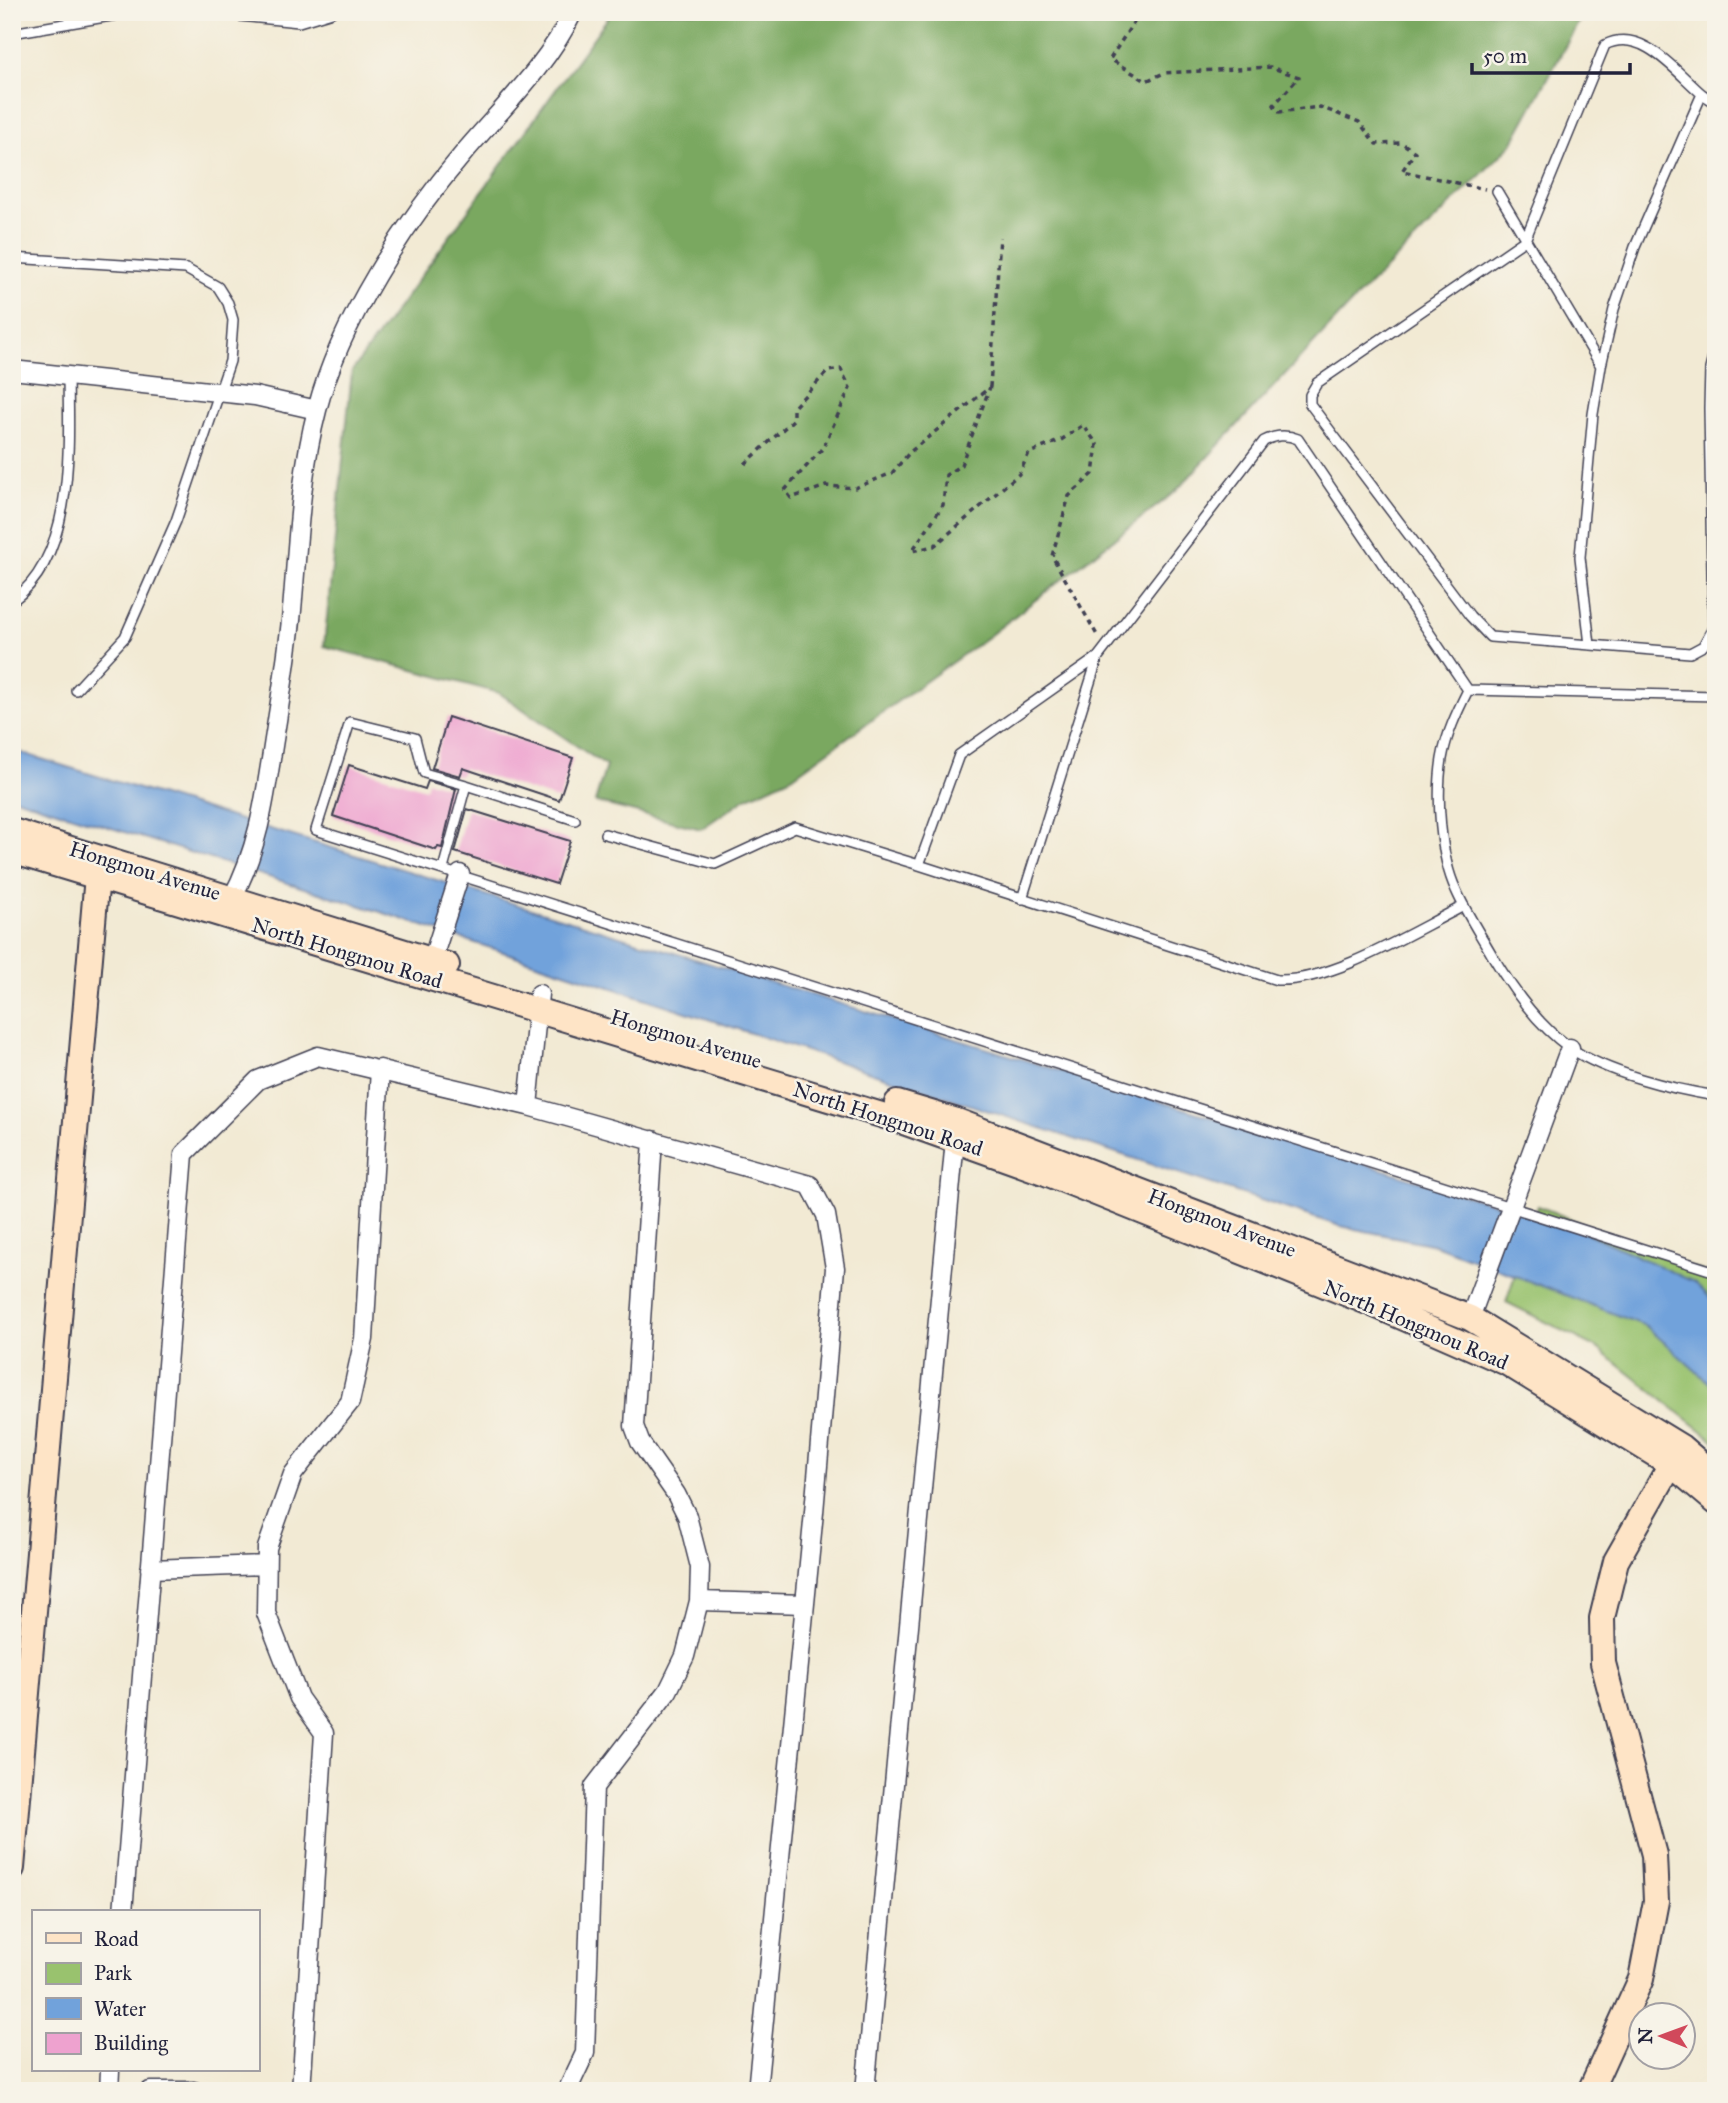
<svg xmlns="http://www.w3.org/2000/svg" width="1728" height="2103" font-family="'IM FELL Great Primer',serif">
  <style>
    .green { fill: #99c26e; stroke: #5e7254; stroke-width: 2 }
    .forest { fill: #7aa861; stroke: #4e654e; stroke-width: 2 }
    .water { fill: #71a2db; stroke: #4a628b; stroke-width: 2 }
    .building { fill: #eea2cf }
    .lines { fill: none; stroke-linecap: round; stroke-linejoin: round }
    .lane-casing { stroke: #414052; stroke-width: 12 }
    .street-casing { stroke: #414052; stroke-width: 21 }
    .secondary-casing { stroke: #414052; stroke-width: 28 }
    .path { stroke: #414052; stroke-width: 3.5; stroke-dasharray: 5 5; stroke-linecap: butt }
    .lane { stroke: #fff; stroke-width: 9 }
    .street { stroke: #fff; stroke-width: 18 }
    .secondary { stroke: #fee4c6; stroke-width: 24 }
    .labels { text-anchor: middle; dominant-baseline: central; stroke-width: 5; stroke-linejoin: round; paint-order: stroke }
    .street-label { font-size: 21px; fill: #22223b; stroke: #f7f3e8 }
  </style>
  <rect width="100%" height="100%" fill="#f7f3e8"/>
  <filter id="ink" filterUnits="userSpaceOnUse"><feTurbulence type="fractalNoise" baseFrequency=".0143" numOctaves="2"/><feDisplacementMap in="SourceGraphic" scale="14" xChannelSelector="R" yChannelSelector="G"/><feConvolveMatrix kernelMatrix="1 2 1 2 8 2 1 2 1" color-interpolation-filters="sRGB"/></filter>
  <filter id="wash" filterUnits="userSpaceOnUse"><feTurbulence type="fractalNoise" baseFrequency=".00686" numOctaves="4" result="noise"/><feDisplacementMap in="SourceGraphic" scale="28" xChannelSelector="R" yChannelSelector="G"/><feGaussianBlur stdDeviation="1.57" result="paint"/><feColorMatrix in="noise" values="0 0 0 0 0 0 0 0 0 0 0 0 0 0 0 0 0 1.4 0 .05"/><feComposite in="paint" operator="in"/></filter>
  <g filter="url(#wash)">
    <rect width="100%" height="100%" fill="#f2ead4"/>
    <path class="green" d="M1538 1206 1716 1277V1442L1596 1347 1506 1302Z"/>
    <path class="forest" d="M612 12H1584L1512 144 1359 295 1176 491 989 636 792 777 746 798 701 829 595 802 606 766 499 693 324 646 352 371Z"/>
    <path class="water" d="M12 750 1580 1230 1694 1282 1716 1303V1389L1646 1326 1435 1245 1340 1226 387 914 12 797Z"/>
    <g id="blocks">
      <path class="building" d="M448 717 573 758 559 800 463 768 460 776 432 768Z
        M349 765 425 789 428 781 456 789 442 848 438 847 436 850 333 816Z
        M467 809 570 841 556 884 455 852Z"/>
    </g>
  </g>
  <g filter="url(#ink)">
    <use href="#blocks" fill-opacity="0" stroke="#414052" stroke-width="2"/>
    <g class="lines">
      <defs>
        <path id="lane" d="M199 12 299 22 332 12
          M12 33 134 12
          M1702 94C1676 72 1642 26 1605 45L1525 240 1317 383 1310 395V404L1470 616 1490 637 1690 653 1703 646 1713 628 1709 408 1710 369 1716 346
          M1497 191 1601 366
          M12 258 186 269 218 287 228 303 233 320 230 361 176 521 125 637 76 690
          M12 601C75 556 69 447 68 378
          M1590 645 1580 557 1593 414 1601 366 1614 309 1635 247 1702 94 1716 103
          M1468 690C1457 712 1446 735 1442 759 1436 796 1440 856 1456 890 1466 913 1480 934 1492 955 1512 989 1537 1025 1570 1048 1607 1073 1672 1089 1716 1096
          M1468 690 1716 696
          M466 785 575 820
          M605 834 715 864 795 827 919 865 959 755 1098 657 1264 441C1276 435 1286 434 1298 439L1468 690
          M919 865 1277 980C1333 982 1413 931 1464 906
          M443 869 466 785 424 773 415 738 350 722 316 830 1716 1272
          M1022 899 1098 657"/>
        <path id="street" d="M12 370 255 396 317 410
          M232 898C258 850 265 799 273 746 280 701 288 655 292 610 298 543 300 475 317 410 339 323 405 222 463 154 500 110 548 65 573 12
          M429 970 460 874
          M528 1106 539 994
          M1470 1318 1570 1048
          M150 1569 266 1565
          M699 1601 805 1604
          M123 1912 184 1154 258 1080 318 1056 528 1106 810 1185 826 1215 835 1268 814 1512 757 2091
          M109 2091 110 2070
          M150 2091H194
          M301 2091 324 1733 299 1698 266 1613 267 1548 293 1474 350 1402 364 1339 380 1069
          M567 2091 585 2053 594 1787 668 1691 685 1656 699 1601 700 1567 687 1516 676 1494 640 1442 634 1426 653 1140
          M865 2091 956 1129"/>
        <path id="secondary" d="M12 831 447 965
          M12 851 898 1120 1046 1173 1370 1303 1507 1363 1671 1464 1716 1502
          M897 1103 957 1121 1470 1318 1681 1447 1716 1477
          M12 1868 98 864
          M1590 2091 1641 1979 1656 1901 1654 1855 1603 1663 1602 1618 1616 1561 1679 1450"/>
      </defs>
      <use href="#lane" class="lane-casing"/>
      <use href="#street" class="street-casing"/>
      <use href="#secondary" class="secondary-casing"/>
      <path class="path" d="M1140 12 1110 59 1146 81 1164 73 1270 67 1299 77 1274 105 1279 112 1320 107 1359 122 1376 144 1402 143 1415 152 1402 171 1485 189
        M990 387 1000 237
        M745 464 793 420V408L828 371 841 369 850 388 823 448 785 490 791 498 826 486 855 488 892 473 910 452 990 387 961 465 946 475 943 505 912 551 934 546 1019 474 1029 453 1061 440 1083 425 1097 444 1093 474 1069 496 1052 556 1097 635"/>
      <use href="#lane" class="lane"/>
      <use href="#street" class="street"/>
      <use href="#secondary" class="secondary"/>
    </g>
  </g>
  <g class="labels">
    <g class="street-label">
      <text transform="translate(145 871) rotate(17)">Hongmou Avenue</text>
      <text transform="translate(347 953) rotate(17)">North Hongmou Road</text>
      <text transform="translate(686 1039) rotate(17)">Hongmou Avenue</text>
      <text transform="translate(888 1119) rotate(18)">North Hongmou Road</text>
      <text transform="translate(1222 1223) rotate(21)">Hongmou Avenue</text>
      <text transform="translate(1416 1325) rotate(23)">North Hongmou Road</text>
    </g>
  </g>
  <rect width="1728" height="2103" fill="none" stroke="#f7f3e8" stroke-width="42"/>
  <rect x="32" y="1910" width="228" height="161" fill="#f7f3e8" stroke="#a29fa3" stroke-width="2"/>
  <rect x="46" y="1933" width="35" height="10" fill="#fee4c6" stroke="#a29fa3" stroke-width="2"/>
  <text x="94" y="1946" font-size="21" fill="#22223b">Road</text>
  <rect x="46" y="1963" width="35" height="21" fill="#99c26e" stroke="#a29fa3" stroke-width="2"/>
  <text x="94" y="1980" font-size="21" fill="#22223b">Park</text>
  <rect x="46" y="1998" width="35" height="21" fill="#71a2db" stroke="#a29fa3" stroke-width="2"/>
  <text x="94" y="2016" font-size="21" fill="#22223b">Water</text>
  <rect x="46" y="2033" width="35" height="21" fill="#eea2cf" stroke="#a29fa3" stroke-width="2"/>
  <text x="94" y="2050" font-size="21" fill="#22223b">Building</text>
  <g transform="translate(1662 2036) rotate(271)"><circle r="33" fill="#f7f3e8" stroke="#a29fa3" stroke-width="2"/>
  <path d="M0-5L12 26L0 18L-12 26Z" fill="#d1495b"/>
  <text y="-10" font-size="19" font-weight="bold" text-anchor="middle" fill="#22223b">N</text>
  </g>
  <path d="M1472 63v10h158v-10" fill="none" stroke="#22223b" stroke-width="3.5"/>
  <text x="1483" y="63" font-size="21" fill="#22223b" stroke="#f7f3e8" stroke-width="5" paint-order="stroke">50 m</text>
</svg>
